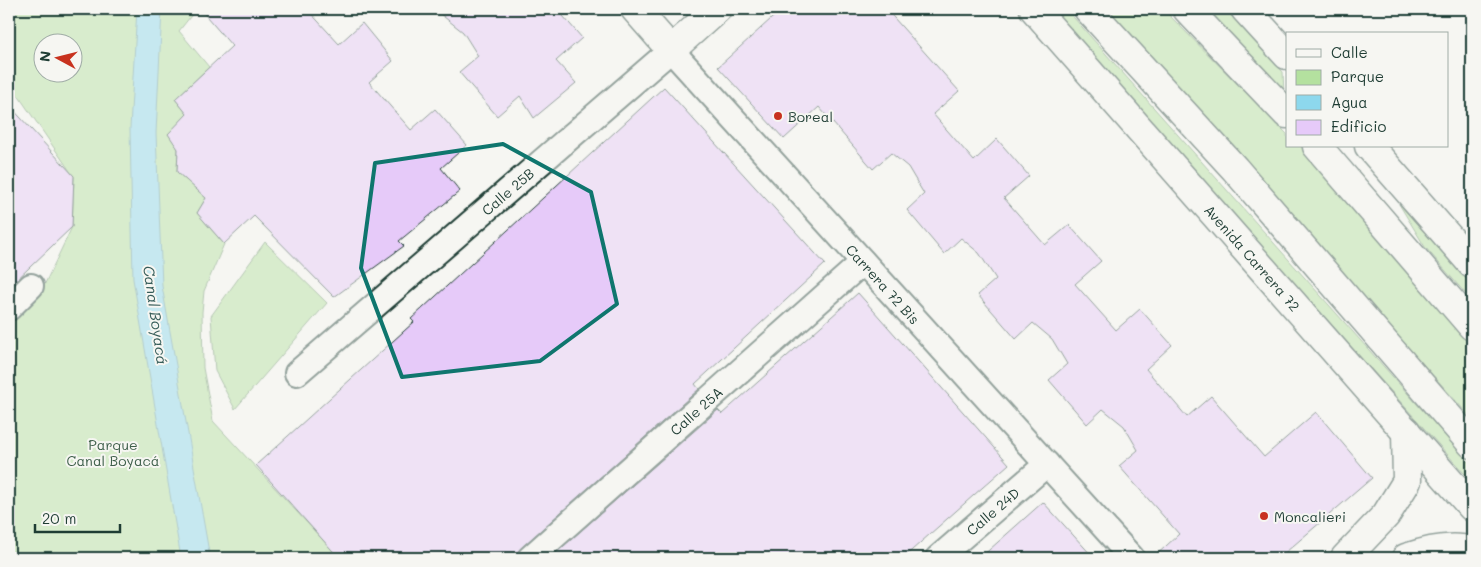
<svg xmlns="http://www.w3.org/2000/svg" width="1481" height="567" font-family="Mali,sans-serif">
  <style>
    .green { fill: #b4e19f; stroke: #6a8f6a; fill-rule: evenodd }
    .water { fill: #8dd8ed; stroke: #619aa3 }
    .building { fill: #e6caf9; stroke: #1f3d34 }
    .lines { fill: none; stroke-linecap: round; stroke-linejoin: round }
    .street-casing { stroke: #1f3d34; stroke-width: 28 }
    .secondary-casing { stroke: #1f3d34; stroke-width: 31 }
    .highway-casing { stroke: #1f3d34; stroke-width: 31 }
    .street { stroke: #f6f6f2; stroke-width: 24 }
    .secondary { stroke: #f6f6f2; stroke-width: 28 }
    .highway { stroke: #f6f6f2; stroke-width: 28 }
    .marked { fill: none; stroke: #0f766e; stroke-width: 4; stroke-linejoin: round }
    .poi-dot { fill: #c8321e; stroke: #f6f6f2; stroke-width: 2 }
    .labels { text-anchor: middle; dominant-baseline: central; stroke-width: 4; stroke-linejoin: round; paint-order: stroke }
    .poi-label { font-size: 14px; fill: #1f3d34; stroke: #f6f6f2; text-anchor: start }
    .street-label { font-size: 14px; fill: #1f3d34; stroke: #f6f6f2 }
    .park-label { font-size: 14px; fill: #3d5e49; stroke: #f6f6f2 }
    .water-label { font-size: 15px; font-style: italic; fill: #355c59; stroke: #f6f6f2 }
  </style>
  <rect width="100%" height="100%" fill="#f6f6f2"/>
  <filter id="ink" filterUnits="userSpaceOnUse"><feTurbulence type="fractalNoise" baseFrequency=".02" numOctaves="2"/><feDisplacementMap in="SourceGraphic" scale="10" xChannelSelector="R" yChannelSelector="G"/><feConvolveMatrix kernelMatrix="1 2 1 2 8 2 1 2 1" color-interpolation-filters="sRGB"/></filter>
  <g filter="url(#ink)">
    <path class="green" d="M9 9H191L194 12 179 31 209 67 175 99 187 114 169 134 178 149 177 172 206 198 197 213 224 244 204 291 202 312 203 368 213 421 333 551 324 558H9V325L40 294 72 227 74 177 9 82ZM42 42H72V72H42Z
      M1050 9H1066L1472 466V482Z
      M1107 9H1163L1287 134V146H1300L1310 156 1472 345V419Z
      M1208 9H1225L1283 72 1284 93Z
      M1399 204 1472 285V301L1425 247Z
      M265 242 327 303 235 409 215 371 211 316Z"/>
    <path class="water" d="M137 9H162L156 133 162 286 210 558H181L133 279 130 128Z"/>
    <path class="building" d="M200 9H307L339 44 362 23 393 61 369 82 411 130 435 109 467 145 441 168 460 191 399 241 404 246 334 297 254 216 224 244 197 213 206 198 177 172 178 149 168 134 187 114 175 99 232 46Z
      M434 9H557L582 38 556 61 576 83 534 118 520 96 497 116 459 72 478 56 463 32Z
      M782 9H886L959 91 933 114 974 161 997 139 1029 176 1004 198 1045 245 1069 225 1101 261 1075 284 1116 330 1140 309 1172 345 1146 369 1187 417 1211 396 1264 457 1316 412 1372 478 1279 558H1153L1179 534 1119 466 1138 450 1124 426 1103 409 1087 424 1049 380 1067 364 1052 339 1033 323 1016 339 978 295 996 279 979 253 961 238 944 254 907 210 924 194 908 167 891 153 873 169 819 107 784 139 718 67Z
      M664 87 825 264 695 384 699 389 521 548 517 558H339L256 465 414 322 411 319Z
      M9 105 74 176 72 227 9 287Z
      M858 293 1009 464 903 558H550L718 410 722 414Z
      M1043 502 1094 558H980Z"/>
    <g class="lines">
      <defs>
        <g id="street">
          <path d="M9 308 31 286"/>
          <path id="s1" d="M297 373 671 50 1132 558"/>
          <path id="s2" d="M530 558 863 262"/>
          <path id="s3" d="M938 558 1047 464"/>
        </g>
        <path id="secondary" d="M635 9 671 50 717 9"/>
        <g id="highway">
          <path id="s4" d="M1034 9 1472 507"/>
          <path d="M1088 9 1235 169 1472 444"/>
          <path d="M1187 9 1287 114"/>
          <path d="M1245 9 1287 55"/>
          <path d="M1317 146 1472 326"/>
          <path d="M1369 146 1472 264"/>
          <path d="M1345 558 1386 515 1407 481 1406 431"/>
          <path d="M1406 558C1426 551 1452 545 1472 551"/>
        </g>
      </defs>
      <use href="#street" class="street-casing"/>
      <use href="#secondary" class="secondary-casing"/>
      <use href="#highway" class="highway-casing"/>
      <use href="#street" class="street"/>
      <use href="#secondary" class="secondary"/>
      <use href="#highway" class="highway"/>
    </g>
  </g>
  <path d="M0 0H1481V567H0ZM503 144 591 192 617 304 540 361 402 377 361 268 375 163Z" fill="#f6f6f2" fill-opacity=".55" fill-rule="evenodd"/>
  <path class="marked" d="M503 144 591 192 617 304 540 361 402 377 361 268 375 163Z"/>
  <g class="poi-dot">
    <circle cx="778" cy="116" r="5"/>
    <circle cx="1264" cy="516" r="5"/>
  </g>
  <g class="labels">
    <g class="poi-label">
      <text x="788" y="116">Boreal</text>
      <text x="1274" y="516">Moncalieri</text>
    </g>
    <g class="street-label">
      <text stroke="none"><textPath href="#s1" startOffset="278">Calle 25B</textPath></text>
      <text stroke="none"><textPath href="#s4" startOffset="331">Avenida Carrera 72</textPath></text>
      <text stroke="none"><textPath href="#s1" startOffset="810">Carrera 72 Bis</textPath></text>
      <text stroke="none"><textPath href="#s2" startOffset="222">Calle 25A</textPath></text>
      <text stroke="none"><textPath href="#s3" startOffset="72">Calle 24D</textPath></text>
    </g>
    <g class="park-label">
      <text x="113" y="444">Parque<tspan x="113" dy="16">Canal Boyacá</tspan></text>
    </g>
    <g class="water-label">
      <text transform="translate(156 315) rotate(82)">Canal Boyacá</text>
    </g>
  </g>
  <rect width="1481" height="567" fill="none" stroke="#f6f6f2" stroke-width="30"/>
  <rect x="15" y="15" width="1451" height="537" fill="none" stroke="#1f3d34" stroke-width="2" filter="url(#ink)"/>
  <rect x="1286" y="32" width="162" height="115" fill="#f6f6f2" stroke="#a0aca6"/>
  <rect x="1296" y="49" width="25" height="8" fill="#f6f6f2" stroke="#a0aca6"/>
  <text x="1331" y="58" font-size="15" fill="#1f3d34">Calle</text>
  <rect x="1296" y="70" width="25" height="15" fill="#b4e19f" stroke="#a0aca6"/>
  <text x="1331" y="82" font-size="15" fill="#1f3d34">Parque</text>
  <rect x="1296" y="95" width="25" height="15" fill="#8dd8ed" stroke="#a0aca6"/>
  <text x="1331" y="108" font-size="15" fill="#1f3d34">Agua</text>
  <rect x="1296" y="120" width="25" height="15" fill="#e6caf9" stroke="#a0aca6"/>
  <text x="1331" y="132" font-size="15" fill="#1f3d34">Edificio</text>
  <g transform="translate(58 58) rotate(277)"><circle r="24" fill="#f6f6f2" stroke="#a0aca6"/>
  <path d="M0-4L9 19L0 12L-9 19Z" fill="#c8321e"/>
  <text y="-8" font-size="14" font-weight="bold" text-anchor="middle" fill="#1f3d34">N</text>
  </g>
  <path d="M35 524v8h85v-8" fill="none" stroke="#1f3d34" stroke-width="2.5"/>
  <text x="42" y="524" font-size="15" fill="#1f3d34" stroke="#f6f6f2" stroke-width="4" paint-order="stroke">20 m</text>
</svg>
